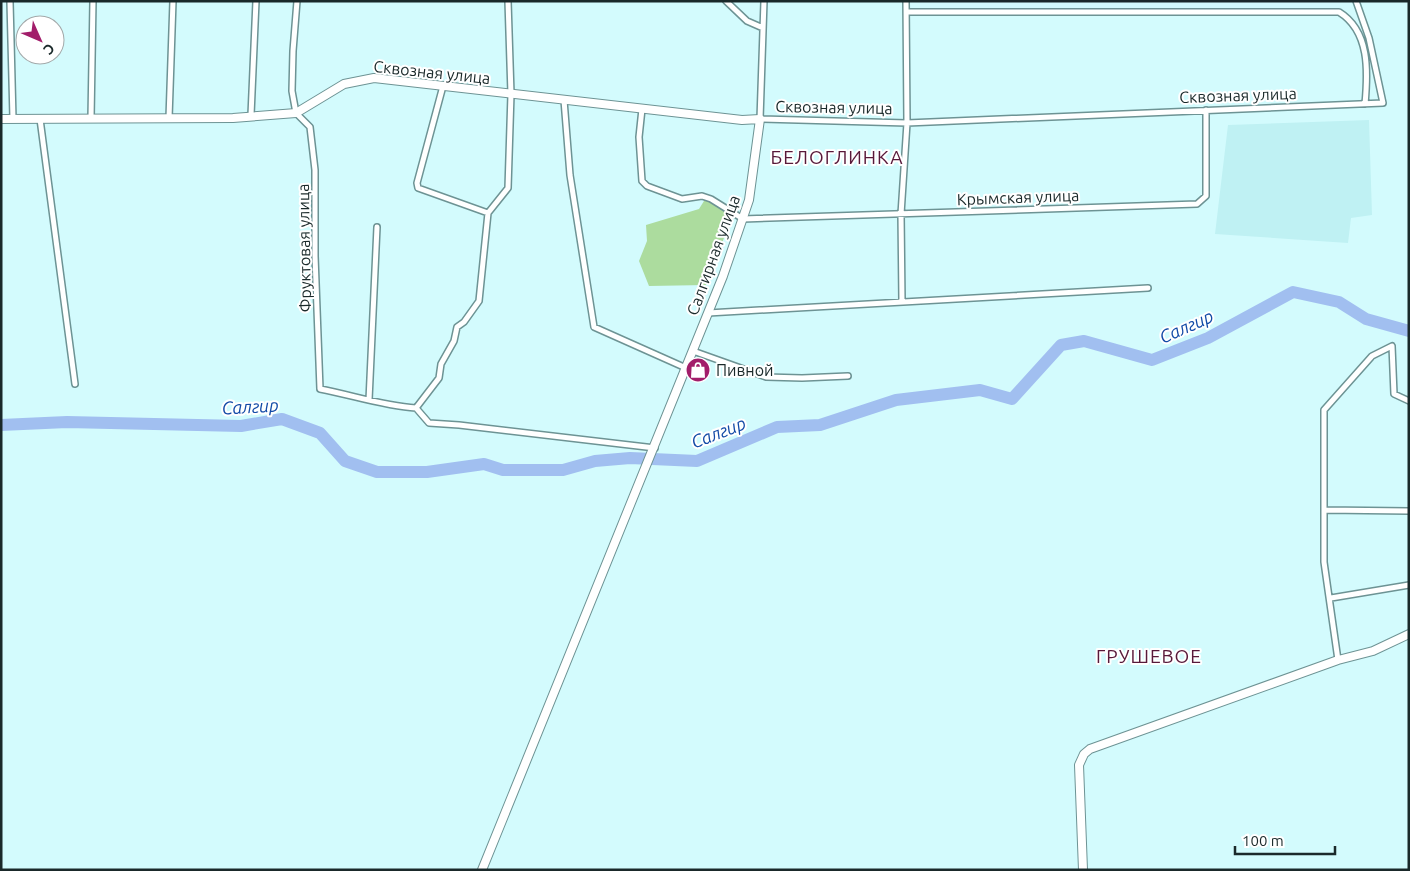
<svg xmlns="http://www.w3.org/2000/svg" width="1410" height="871" font-family="Ubuntu,sans-serif">
  <style>
    .built { fill: #bff1f3 }
    .green { fill: #acdc9e }
    .lines { fill: none; stroke-linecap: round; stroke-linejoin: round }
    .river { stroke: #a1bff0; stroke-width: 12 }
    .street-casing { stroke: #6d9394; stroke-width: 8 }
    .secondary-casing { stroke: #6d9394; stroke-width: 10 }
    .street { stroke: #fff; stroke-width: 5 }
    .secondary { stroke: #fff; stroke-width: 8 }
    .labels { text-anchor: middle; dominant-baseline: central; stroke-width: 4; stroke-linejoin: round; paint-order: stroke }
    .street-label { font-size: 16px; fill: #1a292a; stroke: #fff }
    .poi-label { font-size: 16px; fill: #1a292a; stroke: #fff; text-anchor: start }
    .water-label { font-size: 18px; font-style: italic; fill: #134ba7; stroke: #fff }
    .quarter-label { font-size: 19px; letter-spacing: 1px; fill: #58193a; stroke: #fff }
  </style>
  <rect width="100%" height="100%" fill="#d3fbfd"/>
  <path class="built" d="M1369 120 1372 215 1351 218 1348 243 1215 234 1228 125Z"/>
  <path class="green" d="M710 200 732 217 706 285 649 286 639 261 647 241 646 225 699 209 704 201Z"/>
  <g class="lines">
    <path class="river" d="M1 425 67 422 241 426 282 419 320 433 345 461 377 472H427L484 464 503 470H563L595 461 630 458 697 461 777 427 820 425 896 400 980 390 1012 399 1061 345 1084 341 1152 360 1208 338 1293 292 1339 302 1366 319 1409 331"/>
    <defs>
      <path id="street" d="M297 1 293 51 292 91 296 113 310 127 315 170V256L320 389C352 395 383 406 416 408L429 423 459 425 655 448
        M726 1 747 21 763 28
        M764 1 760 119 907 123 1383 103 1369 38 1356 1
        M10 2 13 119
        M907 12H1339C1370 31 1368 72 1365 104
        M443 86 417 183 418 188 488 213
        M564 100 570 175 594 327 686 368
        M642 109 639 137 642 181 647 186 682 199 702 196 711 199 743 219 1197 204 1206 196V110
        M251 115 256 1
        M91 118 93 1
        M169 118 173 1
        M40 119 75 384
        M902 301 901 214 907 123 906 1
        M708 313 1148 288
        M693 351 766 377 802 378 848 376
        M369 400 377 227
        M416 408 439 378 441 364 454 341 457 327 464 322 479 301 488 213 508 188 511 94 508 1
        M1324 510 1409 511
        M1331 598 1409 585
        M1338 660 1324 562V410L1372 356 1392 346 1394 394 1409 401"/>
      <path id="secondary" d="M1 119 233 118 296 113 344 84 374 78 742 120 760 119 749 200 723 276 482 870
        M1083 870 1079 765 1084 754 1090 749 1338 660 1373 651 1409 634"/>
    </defs>
    <use href="#street" class="street-casing"/>
    <use href="#secondary" class="secondary-casing"/>
    <use href="#street" class="street"/>
    <use href="#secondary" class="secondary"/>
  </g>
  <defs>
    <symbol id="shop-disc" viewBox="-11 -11 22 22"><circle r="9.5" fill="#a21d6a" stroke="#fff"/><path d="M-5-2.5h2.3a2.7 3.5 0 0 1 5.4 0H5L5.5 6h-11ZM-1.5-2.5h3a1.5 2.3 0 0 0-3 0Z" fill="#fff"/></symbol>
  </defs>
  <g fill-rule="evenodd">
    <use href="#shop-disc" x="684" y="356" width="28" height="28"/>
  </g>
  <g class="labels">
    <g class="street-label">
      <text transform="translate(432 72) rotate(6)">Сквозная улица</text>
      <text transform="translate(1238 95) rotate(-2)">Сквозная улица</text>
      <text transform="translate(834 107) rotate(1)">Сквозная улица</text>
      <text transform="translate(1018 197) rotate(-2)">Крымская улица</text>
      <text transform="translate(304 248) rotate(-91)">Фруктовая улица</text>
      <text transform="translate(713 255) rotate(-70)">Салгирная улица</text>
    </g>
    <g class="poi-label">
      <text x="716" y="370">Пивной</text>
    </g>
    <g class="water-label">
      <text transform="translate(1186 326) rotate(-24)">Салгир</text>
      <text transform="translate(250 406) rotate(-3)">Салгир</text>
      <text transform="translate(718 432) rotate(-21)">Салгир</text>
    </g>
    <g class="quarter-label">
      <text x="837" y="157">БЕЛОГЛИНКА</text>
      <text x="1149" y="656">ГРУШЕВОЕ</text>
    </g>
  </g>
  <rect width="1410" height="871" fill="none" stroke="#1a292a" stroke-width="5"/>
  <g transform="translate(40 40) rotate(135)"><circle r="24" fill="#ffffff" stroke="#a3a9aa"/>
  <path d="M0-4L9 19L0 12L-9 19Z" fill="#a21d6a"/>
  <text y="-8" font-size="14" font-weight="bold" text-anchor="middle" fill="#1a292a">С</text>
  </g>
  <path d="M1235 846v8h100v-8" fill="none" stroke="#1a292a" stroke-width="2.5"/>
  <text x="1242" y="846" font-size="15" fill="#1a292a" stroke="#ffffff" stroke-width="4" paint-order="stroke">100 m</text>
</svg>
